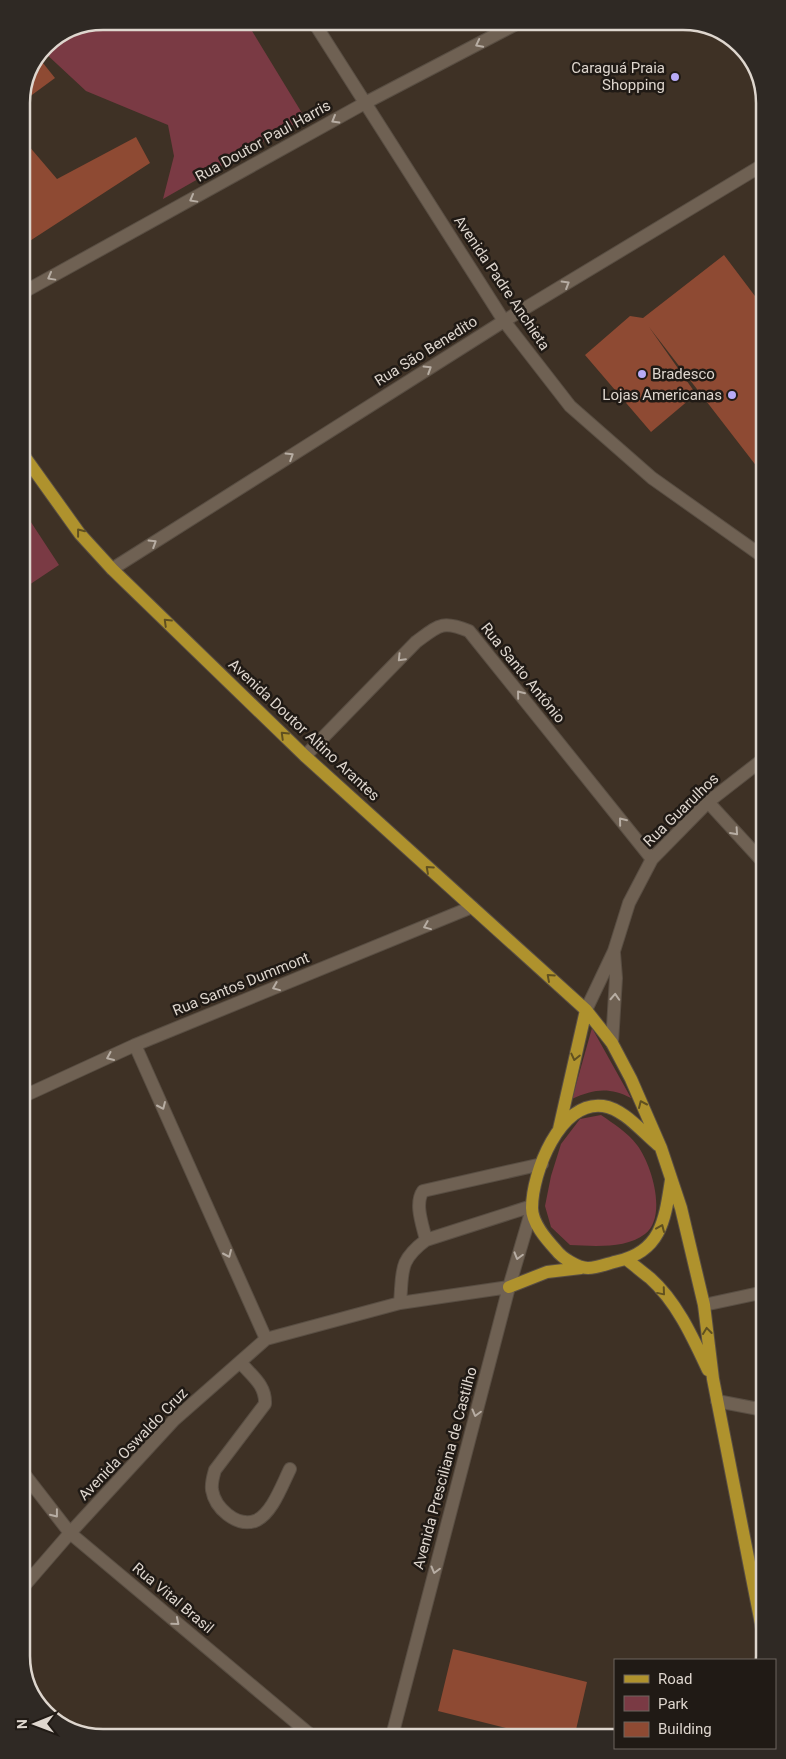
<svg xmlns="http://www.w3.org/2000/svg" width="786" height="1759" font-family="Roboto,sans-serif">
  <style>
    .green { fill: #7a3a44 }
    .building { fill: #8e4a33 }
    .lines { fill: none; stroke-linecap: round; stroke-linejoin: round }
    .minor-casing { stroke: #594e43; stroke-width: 14 }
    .major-casing { stroke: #594e43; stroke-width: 14 }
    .minor { stroke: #6f6153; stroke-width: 12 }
    .major { stroke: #af922d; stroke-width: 12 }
    .oneway { stroke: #b7ada3 }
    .oneway2 { stroke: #605020 }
    .poi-dot { fill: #b8abf7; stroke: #201a15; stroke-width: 2 }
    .labels { text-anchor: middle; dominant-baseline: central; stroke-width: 5; stroke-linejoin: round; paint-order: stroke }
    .poi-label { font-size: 15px; fill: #ded6ce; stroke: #201a15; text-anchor: end }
    .street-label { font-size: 15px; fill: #ded6ce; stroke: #201a15 }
    .rim { fill: none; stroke: #ded6ce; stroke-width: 2.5 }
  </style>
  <rect width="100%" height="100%" fill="#3e3125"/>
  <path class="green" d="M103 21H246L305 118 163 199 174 156 168 125 86 91 43 51 45 45Z
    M23 510 59 565 23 589Z
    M592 1028 631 1098C609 1087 594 1089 572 1099Z
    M601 1115C614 1124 627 1132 637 1145 651 1163 668 1216 645 1234 626 1249 593 1246 570 1245L551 1227 545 1206 551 1176 561 1144 580 1119Z"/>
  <path class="building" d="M39 58 55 78 21 103V98Z
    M136 137 150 163 22 246V138L57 179Z
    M724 255 761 304V472L649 327 696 394 651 432 585 355 630 316 643 318Z
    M453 1649 587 1682 575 1734 534 1735 438 1711Z"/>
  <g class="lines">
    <defs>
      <path id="minor" d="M313 21 504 321 570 406 652 478 762 556
        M22 293 365 103 522 21
        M112 569 504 321 761 166
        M305 756 416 642C439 625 442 620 469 631L652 859
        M708 802 763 862
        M586 1010 614 951 629 903 652 859 708 802 762 760
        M612 1043 616 978 614 953
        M135 1045 266 1339
        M24 1096 135 1045 472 907
        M426 1240C423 1226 414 1204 423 1191L542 1164
        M400 1303C403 1271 398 1261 426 1240L532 1206
        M704 1305 764 1292
        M240 1362C252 1376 266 1385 265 1404L215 1470C213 1477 211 1483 212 1490 215 1508 236 1527 255 1521 272 1514 282 1485 290 1469
        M717 1401 764 1410
        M25 1475 70 1533 312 1736
        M25 1585 70 1533 174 1420 266 1339 400 1303 509 1287
        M392 1736 509 1287 532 1209"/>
      <path id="major" d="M22 453 80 534 112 569 305 756 586 1010 612 1043 631 1079 661 1148 681 1208 704 1305 713 1379 765 1644
        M559 1129 586 1010
        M658 1145C642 1132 624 1109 603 1106 560 1100 532 1173 532 1208 532 1223 546 1239 556 1250 562 1258 578 1268 588 1268 597 1268 609 1263 618 1261 662 1251 665 1218 671 1180
        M626 1259C634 1265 642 1272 650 1278 677 1302 693 1338 708 1370
        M509 1287 547 1272 581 1268"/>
    </defs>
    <use href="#minor" class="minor-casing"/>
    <use href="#major" class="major-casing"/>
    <use href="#minor" class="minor"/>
    <use href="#major" class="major"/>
  </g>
  <defs><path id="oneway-chevron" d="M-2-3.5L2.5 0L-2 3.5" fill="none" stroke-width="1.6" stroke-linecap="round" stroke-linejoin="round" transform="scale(1.25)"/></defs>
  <g class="oneway">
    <use href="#oneway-chevron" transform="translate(479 44) rotate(153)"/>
    <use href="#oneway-chevron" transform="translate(335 120) rotate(150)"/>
    <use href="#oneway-chevron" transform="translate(193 199) rotate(151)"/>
    <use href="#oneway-chevron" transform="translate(51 277) rotate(151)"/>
    <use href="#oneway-chevron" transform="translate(566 284) rotate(-31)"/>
    <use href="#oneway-chevron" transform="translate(428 369) rotate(-32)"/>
    <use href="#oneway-chevron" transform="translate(290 456) rotate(-32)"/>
    <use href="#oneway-chevron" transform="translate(153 543) rotate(-32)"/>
    <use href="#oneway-chevron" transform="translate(401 658) rotate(134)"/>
    <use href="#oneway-chevron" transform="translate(520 694) rotate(-129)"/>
    <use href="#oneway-chevron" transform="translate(622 821) rotate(-129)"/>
    <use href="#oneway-chevron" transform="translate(735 832) rotate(48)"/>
    <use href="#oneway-chevron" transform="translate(427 926) rotate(158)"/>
    <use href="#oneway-chevron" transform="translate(276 987) rotate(158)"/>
    <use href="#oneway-chevron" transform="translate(615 997) rotate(-87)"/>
    <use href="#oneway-chevron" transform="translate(110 1057) rotate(156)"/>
    <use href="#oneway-chevron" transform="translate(162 1106) rotate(66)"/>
    <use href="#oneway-chevron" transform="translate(228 1254) rotate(66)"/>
    <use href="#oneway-chevron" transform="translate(518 1256) rotate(106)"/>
    <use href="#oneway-chevron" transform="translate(476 1413) rotate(105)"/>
    <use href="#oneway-chevron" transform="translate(55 1514) rotate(52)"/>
    <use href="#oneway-chevron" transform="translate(435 1570) rotate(105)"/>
    <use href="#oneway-chevron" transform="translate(176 1622) rotate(40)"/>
  </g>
  <g class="oneway2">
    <use href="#oneway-chevron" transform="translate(80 532) rotate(-128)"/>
    <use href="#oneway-chevron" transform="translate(167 622) rotate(-136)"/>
    <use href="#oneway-chevron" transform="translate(284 735) rotate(-136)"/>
    <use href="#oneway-chevron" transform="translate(429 869) rotate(-138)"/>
    <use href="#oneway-chevron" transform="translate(550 977) rotate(-138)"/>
    <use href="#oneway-chevron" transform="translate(575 1057) rotate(103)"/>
    <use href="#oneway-chevron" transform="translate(642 1104) rotate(-114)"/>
    <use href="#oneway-chevron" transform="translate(661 1228) rotate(-67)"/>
    <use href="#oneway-chevron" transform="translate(662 1292) rotate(50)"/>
    <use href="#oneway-chevron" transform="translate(707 1331) rotate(-97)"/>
  </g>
  <g class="poi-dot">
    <circle cx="675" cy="77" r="5"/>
    <circle cx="642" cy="374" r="5"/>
    <circle cx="732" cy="395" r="5"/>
  </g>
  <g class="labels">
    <g class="poi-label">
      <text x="665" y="68">Caraguá Praia<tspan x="665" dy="17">Shopping</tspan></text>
      <text x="652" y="374" text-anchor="start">Bradesco</text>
      <text x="722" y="395">Lojas Americanas</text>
    </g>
    <g class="street-label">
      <text transform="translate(263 141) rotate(-29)">Rua Doutor Paul Harris</text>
      <text transform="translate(502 283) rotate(56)">Avenida Padre Anchieta</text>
      <text transform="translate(426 351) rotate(-32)">Rua São Benedito</text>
      <text transform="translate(523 673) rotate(51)">Rua Santo Antônio</text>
      <text transform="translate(304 730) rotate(43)">Avenida Doutor Altino Arantes</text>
      <text transform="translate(681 810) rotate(-44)">Rua Guarulhos</text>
      <text transform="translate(241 984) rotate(-22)">Rua Santos Dummont</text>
      <text transform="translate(133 1444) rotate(-46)">Avenida Oswaldo Cruz</text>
      <text transform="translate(445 1468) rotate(-75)">Avenida Presciliana de Castilho</text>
      <text transform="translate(173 1598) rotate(40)">Rua Vital Brasil</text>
    </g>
  </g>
  <path d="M0 0H786V1759H0ZM103 30H683A73 73 0 0 1 756 103V1656A73 73 0 0 1 683 1729H103A73 73 0 0 1 30 1656V103A73 73 0 0 1 103 30Z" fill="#2f2924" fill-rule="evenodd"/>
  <path class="rim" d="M103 30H683A73 73 0 0 1 756 103V1656A73 73 0 0 1 683 1729H103A73 73 0 0 1 30 1656V103A73 73 0 0 1 103 30Z"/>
  <rect x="614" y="1659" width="162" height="90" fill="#201a15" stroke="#6c655f"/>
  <rect x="624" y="1675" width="25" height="8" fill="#af922d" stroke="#6c655f"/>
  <text x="658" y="1684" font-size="15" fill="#ded6ce">Road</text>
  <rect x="624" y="1696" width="25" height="15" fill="#7a3a44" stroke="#6c655f"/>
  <text x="658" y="1709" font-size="15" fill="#ded6ce">Park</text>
  <rect x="624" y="1722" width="25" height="15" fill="#8e4a33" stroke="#6c655f"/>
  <text x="658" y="1734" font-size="15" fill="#ded6ce">Building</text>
  <g transform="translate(35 1724) rotate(269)" stroke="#201a15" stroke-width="4" paint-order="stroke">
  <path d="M0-4L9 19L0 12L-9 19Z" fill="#ded6ce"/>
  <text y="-8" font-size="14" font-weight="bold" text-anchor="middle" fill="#ded6ce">N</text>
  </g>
</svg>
